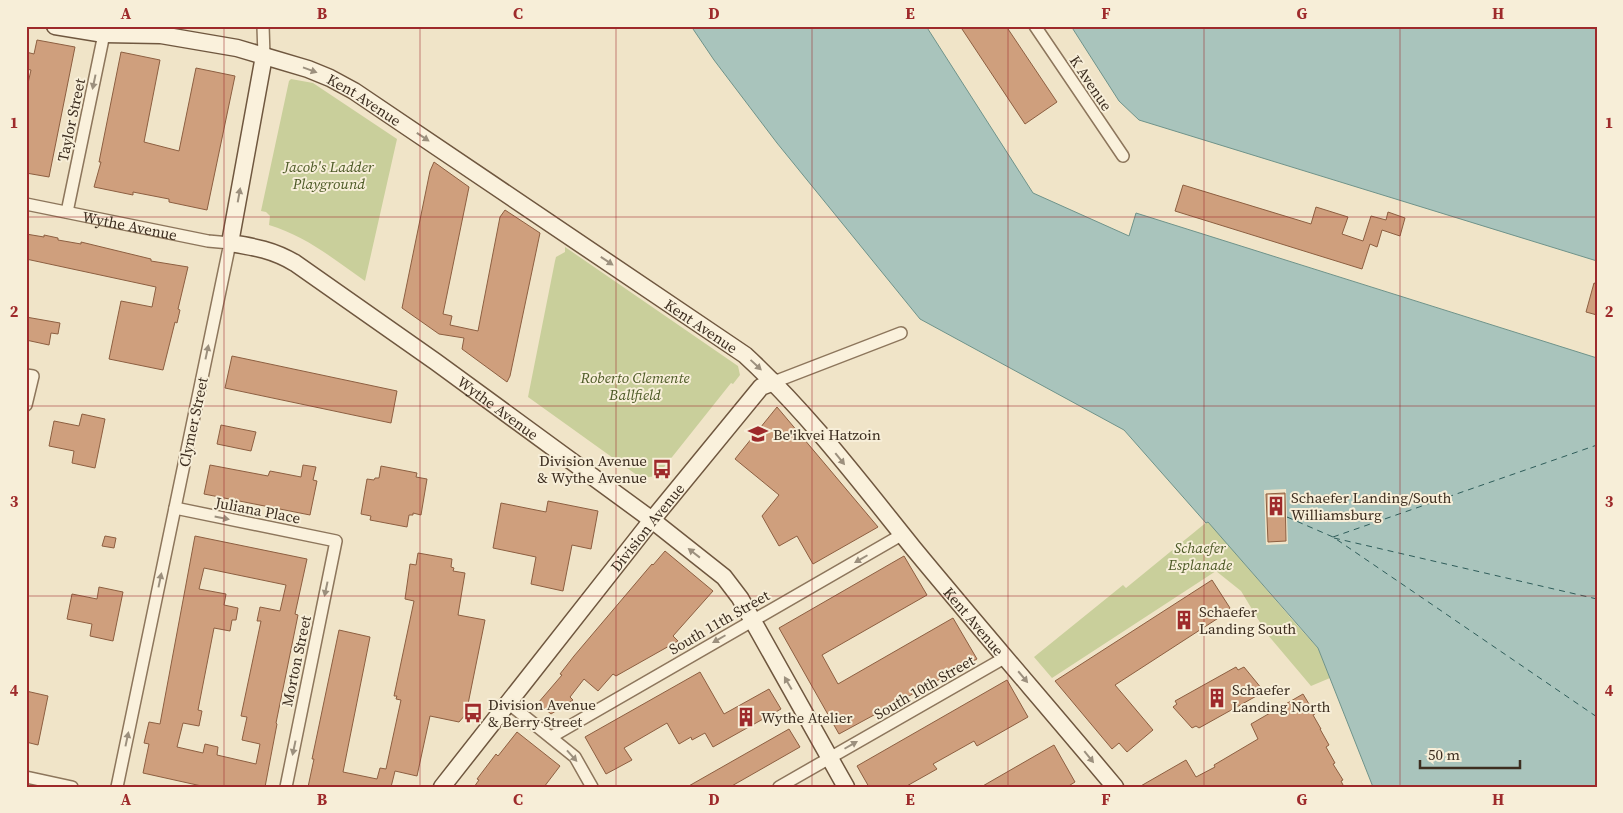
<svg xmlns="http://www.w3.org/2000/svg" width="1623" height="813" font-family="'Source Serif 4',serif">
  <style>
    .green { fill: #c9cf9b }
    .water { fill: #a9c4bc; stroke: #6f938a }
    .pier { fill: #f0e4c8 }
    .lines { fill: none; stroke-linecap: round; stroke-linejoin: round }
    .ferry { stroke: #2f5d5a; stroke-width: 1; stroke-dasharray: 6 5; stroke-linecap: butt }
    .building { fill: #cf9f7d; stroke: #8d5f41; fill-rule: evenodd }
    .street-casing { stroke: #8d765c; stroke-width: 14 }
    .secondary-casing { stroke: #6f573f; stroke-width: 19 }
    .street { stroke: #faf1dc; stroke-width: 11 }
    .secondary { stroke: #faf1dc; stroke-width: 16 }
    .oneway { fill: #9c907e }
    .grid { fill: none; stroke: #9e2a2b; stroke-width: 1; stroke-opacity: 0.55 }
    .labels { text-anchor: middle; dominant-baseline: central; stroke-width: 4; stroke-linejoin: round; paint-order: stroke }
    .street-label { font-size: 15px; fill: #3d2e20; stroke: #f7eed8 }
    .park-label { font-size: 15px; font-style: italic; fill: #4d5a26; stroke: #f7eed8 }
    .poi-label { font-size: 15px; fill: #3d2e20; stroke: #f7eed8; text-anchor: start }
    .neatline { fill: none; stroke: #9e2a2b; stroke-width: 2 }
    .grid-label { font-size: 16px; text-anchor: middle; font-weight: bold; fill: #9e2a2b }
  </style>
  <rect width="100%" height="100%" fill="#f0e4c8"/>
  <path class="green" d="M291 79 313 83 397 139 365 281C335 260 306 236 269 225L270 216 266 212 261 211 289 81Z
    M565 247 738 366 740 375 733 384 731 383 657 476 641 478 528 397 555 261 556 257 565 252Z
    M1208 521 1296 624 1318 648 1330 678 1311 686 1267 634 1241 591 1216 571 1052 678 1034 657 1123 585 1126 588Z"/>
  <path class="water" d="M691 26H926L1033 193 1129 236 1136 213 1597 358V787H1373L1318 648 1208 522 1206 523 1124 430 920 319 777 143 714 60Z
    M1071 26H1597V261L1139 120 1119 101Z"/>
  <path class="pier" d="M1286 489 1288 544 1266 545 1264 490Z"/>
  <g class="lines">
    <path class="ferry" d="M1287 517 1333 537 1597 717
      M1333 537 1597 445
      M1334 538 1597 599"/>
  </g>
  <path class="building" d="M960 26H1006L1057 102 1025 124Z
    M37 40 75 47 49 177 26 173V92L31 70 26 69V52L34 54Z
    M121 52 160 60 144 142 179 151 196 68 235 76 207 210 169 202V199L133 192V195L94 187 101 162H99Z
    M434 162 469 187 443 314 452 316 450 325 478 331 500 217 505 210 540 233 510 376 507 382 462 349 464 338 439 334 402 308 430 171Z
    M1183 185 1311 224 1316 207 1348 217 1342 234 1363 241 1371 216 1386 220 1388 212 1405 218 1400 236 1382 230 1377 247 1370 244 1362 269 1175 211Z
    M26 234 44 237V235L58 238V240L81 244V242L151 259V261L188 267 178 309 180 310 177 323 175 322 163 370 109 359 121 301 152 307 156 287 26 259Z
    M1594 283 1597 284V315L1586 312Z
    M26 317 60 323 58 334 51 333 49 345 26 340Z
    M232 356 397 391 391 423 225 388Z
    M777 407 878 527 813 564 797 536 779 546 762 516 779 495 735 459Z
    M82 414 105 419 95 468 72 463 74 451 49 446 54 421 79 426Z
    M221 425 256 432 251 451 217 444Z
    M210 465 268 476 270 471 301 477 303 465 316 467 313 480 317 481 310 515 204 494Z
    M381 466 417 473 416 477 427 479 421 515 413 513V515H409L407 527 370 520 371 516 361 514 367 479 374 480 375 478H379Z
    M1285 493 1286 541 1268 542 1266 494Z
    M548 501 598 511 591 549 572 545 563 591 531 584 536 557 493 548 501 503 546 512Z
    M105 536 116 538 114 548 102 546Z
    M195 536 307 559 295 614 298 615 276 723 277 724 265 787H206L143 773 149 744 144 743 149 722 160 724ZM204 568 286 585 280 611 260 607 257 621H261L241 716 247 717 242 740 260 744 256 764 217 755 218 747 205 744 203 753 177 747 183 723 199 726 202 711 198 710 214 628 230 631 232 620H236L238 608 224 605 226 594 199 589Z
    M665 551 713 591 673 636 678 641 616 676 613 674 598 691 584 679 570 697 573 700 551 714 538 703 562 675 560 674 574 656 652 564 653 565Z
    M418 553 452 559 451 567 454 568 453 571 465 573 458 615 485 620 466 714 459 722 430 716 417 776 395 771 391 787H308L314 759H312L339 630 370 637 343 772 377 779 380 768 386 769 401 700 396 699 397 696H394L414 601 405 599 410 564 416 565Z
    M904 556 927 595 822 655 838 684 953 618 977 659 839 734 779 628Z
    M1212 580 1230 608 1222 614 1223 615 1115 685 1153 730 1127 752 1119 743 1112 749 1055 681Z
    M99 587 123 592 113 641 90 636 92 624 67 619 72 594 97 599Z
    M1236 667 1238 670 1244 667 1262 689 1258 692 1260 694 1199 728 1196 726 1192 728 1173 707 1177 704 1175 701Z
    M700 672 724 714 769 689 781 709 713 747 705 733 692 740 691 737 679 744 667 723 624 748 632 760 606 774 585 737Z
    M1007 680 1028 717 977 746 974 741 933 764 937 769 905 787H869L857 766Z
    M26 691 48 696 38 745 26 742Z
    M1303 694 1315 714 1313 715 1321 729H1320L1329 745 1326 747 1335 763 1333 764 1343 780 1341 781 1344 787H1139L1186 760 1196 777 1215 767 1214 765 1258 739 1251 724Z
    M789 729 800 747 730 787H687Z
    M517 732 560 766 544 787H474L479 780 477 779 496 754 498 756Z
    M1054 745 1075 782 1067 787H981Z"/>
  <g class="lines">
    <defs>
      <g id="street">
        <path d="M263 26 264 56"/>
        <path d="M1035 26 1123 156"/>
        <path id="s1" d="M26 204 208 241 230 243 117 787"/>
        <path d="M67 212 104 34"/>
        <path d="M26 375 33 376 26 405"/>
        <path d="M774 382 901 333"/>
        <path d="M175 508 336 541 286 787"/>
        <path d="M508 703 575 757 592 787"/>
        <path d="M551 737 903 534"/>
        <path d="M26 777 72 787"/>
        <path d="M779 787 1006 657"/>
      </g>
      <g id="secondary">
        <path id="s2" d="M55 26 104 34 161 35 237 48 308 69 330 78 354 91 745 355C808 413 860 482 914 549 980 629 1048 707 1115 787"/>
        <path id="s3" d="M264 56 230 243C255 247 273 250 295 263L436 362 652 520 724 577 740 598 846 787"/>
        <path id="s4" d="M442 787 652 520 761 387 774 382"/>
      </g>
    </defs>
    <use href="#street" class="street-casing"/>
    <use href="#secondary" class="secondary-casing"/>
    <use href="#street" class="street"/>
    <use href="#secondary" class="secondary"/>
  </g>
  <defs><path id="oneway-solid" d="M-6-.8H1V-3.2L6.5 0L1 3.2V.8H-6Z" transform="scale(1.25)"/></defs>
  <g class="oneway">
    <use href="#oneway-solid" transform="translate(310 70) rotate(20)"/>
    <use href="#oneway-solid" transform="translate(94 82) rotate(102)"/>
    <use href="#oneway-solid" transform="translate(423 137) rotate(34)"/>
    <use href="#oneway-solid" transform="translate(239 195) rotate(-80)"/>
    <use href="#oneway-solid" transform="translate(607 261) rotate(34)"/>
    <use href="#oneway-solid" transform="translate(207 352) rotate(-78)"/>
    <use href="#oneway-solid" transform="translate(756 365) rotate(43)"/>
    <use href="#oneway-solid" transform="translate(840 459) rotate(51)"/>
    <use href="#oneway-solid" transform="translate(222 518) rotate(11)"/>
    <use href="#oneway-solid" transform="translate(694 553) rotate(-142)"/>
    <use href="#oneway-solid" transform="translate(861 559) rotate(150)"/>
    <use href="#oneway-solid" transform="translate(160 580) rotate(-78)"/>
    <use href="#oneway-solid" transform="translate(326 589) rotate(102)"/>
    <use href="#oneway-solid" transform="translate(719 639) rotate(150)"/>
    <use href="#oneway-solid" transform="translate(1023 677) rotate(50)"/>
    <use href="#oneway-solid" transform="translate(788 683) rotate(-120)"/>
    <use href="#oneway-solid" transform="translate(127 739) rotate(-78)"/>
    <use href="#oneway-solid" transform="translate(851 745) rotate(-30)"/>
    <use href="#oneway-solid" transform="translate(294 748) rotate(102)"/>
    <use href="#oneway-solid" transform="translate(572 756) rotate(48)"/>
    <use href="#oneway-solid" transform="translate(1089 757) rotate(51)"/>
  </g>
  <path class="grid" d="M224 26V787M420 26V787M616 26V787M812 26V787M1008 26V787M1204 26V787M1400 26V787M26 217H1597M26 406H1597M26 596H1597"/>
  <defs>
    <symbol id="school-bare" viewBox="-9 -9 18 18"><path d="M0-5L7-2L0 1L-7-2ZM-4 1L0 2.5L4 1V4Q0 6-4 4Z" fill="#9e2a2b" stroke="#f7eed8" stroke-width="2.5" paint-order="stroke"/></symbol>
    <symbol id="bus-bare" viewBox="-9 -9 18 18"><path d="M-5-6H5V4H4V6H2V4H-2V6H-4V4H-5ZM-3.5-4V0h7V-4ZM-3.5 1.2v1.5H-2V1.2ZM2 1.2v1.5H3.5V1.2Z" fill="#9e2a2b" stroke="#f7eed8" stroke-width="2.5" paint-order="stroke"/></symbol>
    <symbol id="building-bare" viewBox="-9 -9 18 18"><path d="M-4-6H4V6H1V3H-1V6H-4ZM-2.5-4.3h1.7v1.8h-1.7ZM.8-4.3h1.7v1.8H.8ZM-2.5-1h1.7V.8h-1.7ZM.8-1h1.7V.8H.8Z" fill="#9e2a2b" stroke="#f7eed8" stroke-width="2.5" paint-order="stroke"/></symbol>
  </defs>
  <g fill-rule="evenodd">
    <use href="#school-bare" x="744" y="420" width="28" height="28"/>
    <use href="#bus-bare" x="648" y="455" width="28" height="28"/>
    <use href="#building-bare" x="1262" y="492" width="28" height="28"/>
    <use href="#building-bare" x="1170" y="606" width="28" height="28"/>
    <use href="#building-bare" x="1203" y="684" width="28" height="28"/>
    <use href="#bus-bare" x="459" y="699" width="28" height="28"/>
    <use href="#building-bare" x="732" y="703" width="28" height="28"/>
  </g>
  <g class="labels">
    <g class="street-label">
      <text transform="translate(1091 83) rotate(56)">K Avenue</text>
      <text stroke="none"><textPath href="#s2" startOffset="322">Kent Avenue</textPath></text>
      <text transform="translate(71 120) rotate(-78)">Taylor Street</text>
      <text stroke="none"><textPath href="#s1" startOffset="106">Wythe Avenue</textPath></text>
      <text stroke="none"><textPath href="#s2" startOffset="728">Kent Avenue</textPath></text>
      <text stroke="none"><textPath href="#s3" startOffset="508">Wythe Avenue</textPath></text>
      <text transform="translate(193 422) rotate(-78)">Clymer Street</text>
      <text transform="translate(258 510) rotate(11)">Juliana Place</text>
      <text stroke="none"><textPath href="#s4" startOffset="331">Division Avenue</textPath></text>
      <text stroke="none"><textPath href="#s2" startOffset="1132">Kent Avenue</textPath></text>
      <text transform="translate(719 622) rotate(-30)">South 11th Street</text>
      <text transform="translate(296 661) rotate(-78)">Morton Street</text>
      <text transform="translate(924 687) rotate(-30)">South 10th Street</text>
    </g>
    <g class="park-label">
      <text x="329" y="166">Jacob's Ladder<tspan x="329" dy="17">Playground</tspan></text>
      <text x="635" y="377">Roberto Clemente<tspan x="635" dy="17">Ballfield</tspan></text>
      <text x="1200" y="547">Schaefer<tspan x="1200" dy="17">Esplanade</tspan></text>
    </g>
    <g class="poi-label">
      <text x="773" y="434">Be'ikvei Hatzoin</text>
      <text x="647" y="460" text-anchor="end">Division Avenue<tspan x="647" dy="17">&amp; Wythe Avenue</tspan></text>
      <text x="1291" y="497">Schaefer Landing/South<tspan x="1291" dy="17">Williamsburg</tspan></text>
      <text x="1199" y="611">Schaefer<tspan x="1199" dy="17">Landing South</tspan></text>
      <text x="1232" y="689">Schaefer<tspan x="1232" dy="17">Landing North</tspan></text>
      <text x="488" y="704">Division Avenue<tspan x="488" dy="17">&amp; Berry Street</tspan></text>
      <text x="761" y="717">Wythe Atelier</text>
    </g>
  </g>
  <rect width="1623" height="813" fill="none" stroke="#f7eed8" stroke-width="55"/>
  <path d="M1420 760v8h100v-8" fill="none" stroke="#3d2e20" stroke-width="2.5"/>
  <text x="1428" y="760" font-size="15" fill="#3d2e20" stroke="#f7eed8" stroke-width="4" paint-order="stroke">50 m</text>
  <rect x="28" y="28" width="1568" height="758" class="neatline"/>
  <g class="grid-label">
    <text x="126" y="19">A</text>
    <text x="322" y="19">B</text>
    <text x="518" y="19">C</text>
    <text x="714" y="19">D</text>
    <text x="910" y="19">E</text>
    <text x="1106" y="19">F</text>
    <text x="1302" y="19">G</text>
    <text x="1498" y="19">H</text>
    <text x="14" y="128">1</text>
    <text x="1609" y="128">1</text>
    <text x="14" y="317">2</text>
    <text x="1609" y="317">2</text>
    <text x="14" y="507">3</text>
    <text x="1609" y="507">3</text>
    <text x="14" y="696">4</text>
    <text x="1609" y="696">4</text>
    <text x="126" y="805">A</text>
    <text x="322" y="805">B</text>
    <text x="518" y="805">C</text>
    <text x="714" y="805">D</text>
    <text x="910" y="805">E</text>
    <text x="1106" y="805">F</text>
    <text x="1302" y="805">G</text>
    <text x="1498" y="805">H</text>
  </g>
</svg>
